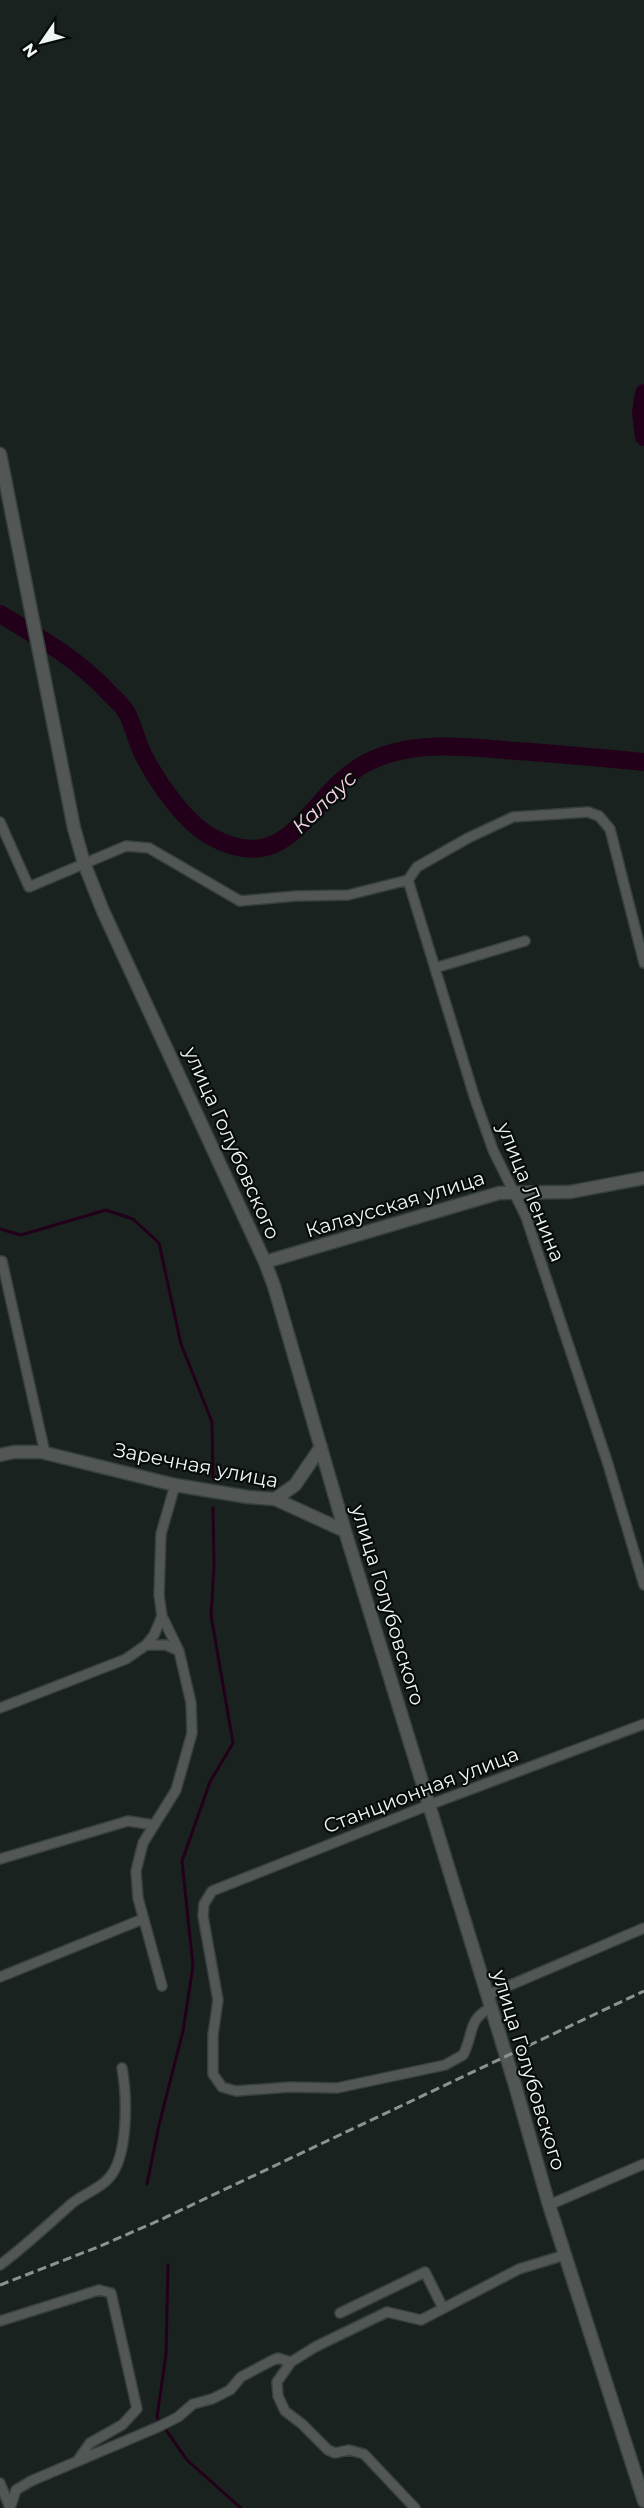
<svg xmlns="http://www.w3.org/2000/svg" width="644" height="2508" font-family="Montserrat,sans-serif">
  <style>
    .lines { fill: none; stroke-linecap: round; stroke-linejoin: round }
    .stream { stroke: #230019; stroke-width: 3 }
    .river { stroke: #230019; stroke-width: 18 }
    .minor-casing { stroke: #37403d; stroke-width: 12 }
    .tertiary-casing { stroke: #37403d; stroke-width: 15 }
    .minor { stroke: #525755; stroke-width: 9 }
    .tertiary { stroke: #525755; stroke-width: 12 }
    .rail { stroke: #8b9390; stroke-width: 3; stroke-dasharray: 9 4.5; stroke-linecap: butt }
    .labels { text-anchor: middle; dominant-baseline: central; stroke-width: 4.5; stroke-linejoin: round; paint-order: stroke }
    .street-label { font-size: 20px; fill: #eff5f3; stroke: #070b09 }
    .water-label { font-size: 21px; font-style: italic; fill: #f6d1e7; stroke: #070b09 }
  </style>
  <rect width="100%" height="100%" fill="#19221f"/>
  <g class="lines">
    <path class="stream" d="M0 1229 21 1235 106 1210 133 1219 159 1243 181 1344 212 1422 213 1478
      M147 2184 159 2125 183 2031 193 1966 182 1861 210 1782 233 1743 211 1615 214 1566 213 1508
      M168 2265 166 2354 157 2417 187 2460 241 2508"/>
    <path class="river" d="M644 393 641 413 644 437
      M0 614C39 637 79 660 110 694 115 699 121 704 125 710 134 724 136 742 144 756 157 782 185 822 210 836 292 882 308 793 366 763 412 739 467 747 517 751 560 754 602 758 644 762"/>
    <defs>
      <path id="minor" d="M0 822 29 887 126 846 149 848 240 901 296 896 348 895 408 880 417 867 468 838 513 817 588 812 599 816 610 829 644 963
        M408 880 475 1099 493 1150 526 1217 607 1461 644 1585
        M435 968 525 941
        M2 1261 45 1453
        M146 1645H166L179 1651
        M0 1708 126 1659 146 1645 154 1635 162 1616
        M0 1859 128 1821 154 1825
        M0 1977 143 1919
        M162 1986 138 1898 136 1871 143 1843 176 1790 192 1733 191 1703 179 1651 162 1616 159 1595 161 1534 175 1485
        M487 1995 644 1928
        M491 2008C467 2019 474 2035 463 2055L445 2065 337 2088 290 2087 236 2091 222 2087 213 2074V2035L218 2000 203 1916 204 1904 212 1891 429 1805 644 1724
        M549 2205 644 2164
        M0 2265C25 2246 47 2226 70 2205 81 2195 98 2190 108 2179 129 2158 127 2096 122 2068
        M340 2313 425 2272 443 2308
        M0 2321 99 2290 111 2293 137 2409 122 2425 90 2443 78 2460
        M0 2483 10 2508
        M10 2508 16 2490 31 2481 158 2427 178 2417 193 2404 212 2399 230 2390 241 2377 271 2361 278 2358 291 2362
        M415 2508 364 2454 349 2450 335 2453 328 2450 302 2424 285 2411 278 2396 277 2382 291 2362 315 2347 387 2312 421 2320 519 2269 565 2255"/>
      <path id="tertiary" d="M0 454 74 828 84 863 103 911 265 1262 274 1286 345 1531 515 2085 549 2205 644 2501
        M265 1262 499 1193 570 1192 644 1178
        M0 1455 14 1452H41L175 1485 248 1497 275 1499 345 1531
        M275 1499 295 1485 321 1447"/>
    </defs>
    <use href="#minor" class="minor-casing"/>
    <use href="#tertiary" class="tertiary-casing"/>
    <use href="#minor" class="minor"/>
    <use href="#tertiary" class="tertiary"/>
    <path class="rail" d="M0 2285 98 2247 160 2220 644 1991"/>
  </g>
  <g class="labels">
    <g class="street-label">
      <text transform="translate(232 1143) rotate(66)">улица Голубовского</text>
      <text transform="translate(531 1192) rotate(68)">улица Ленина</text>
      <text transform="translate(395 1204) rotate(-17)">Калаусская улица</text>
      <text transform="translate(196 1465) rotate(11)">Заречная улица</text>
      <text transform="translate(388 1605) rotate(73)">улица Голубовского</text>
      <text transform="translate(421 1790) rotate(-21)">Станционная улица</text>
      <text transform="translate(529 2070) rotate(73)">улица Голубовского</text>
    </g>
    <g class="water-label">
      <text transform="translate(324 802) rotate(-44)">Калаус</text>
    </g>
  </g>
  <g transform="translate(42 42) rotate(235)" stroke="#070b09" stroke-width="4.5" paint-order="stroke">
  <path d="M0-4.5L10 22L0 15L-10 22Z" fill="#eff5f3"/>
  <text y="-9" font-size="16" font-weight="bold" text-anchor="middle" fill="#eff5f3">N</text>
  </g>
</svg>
